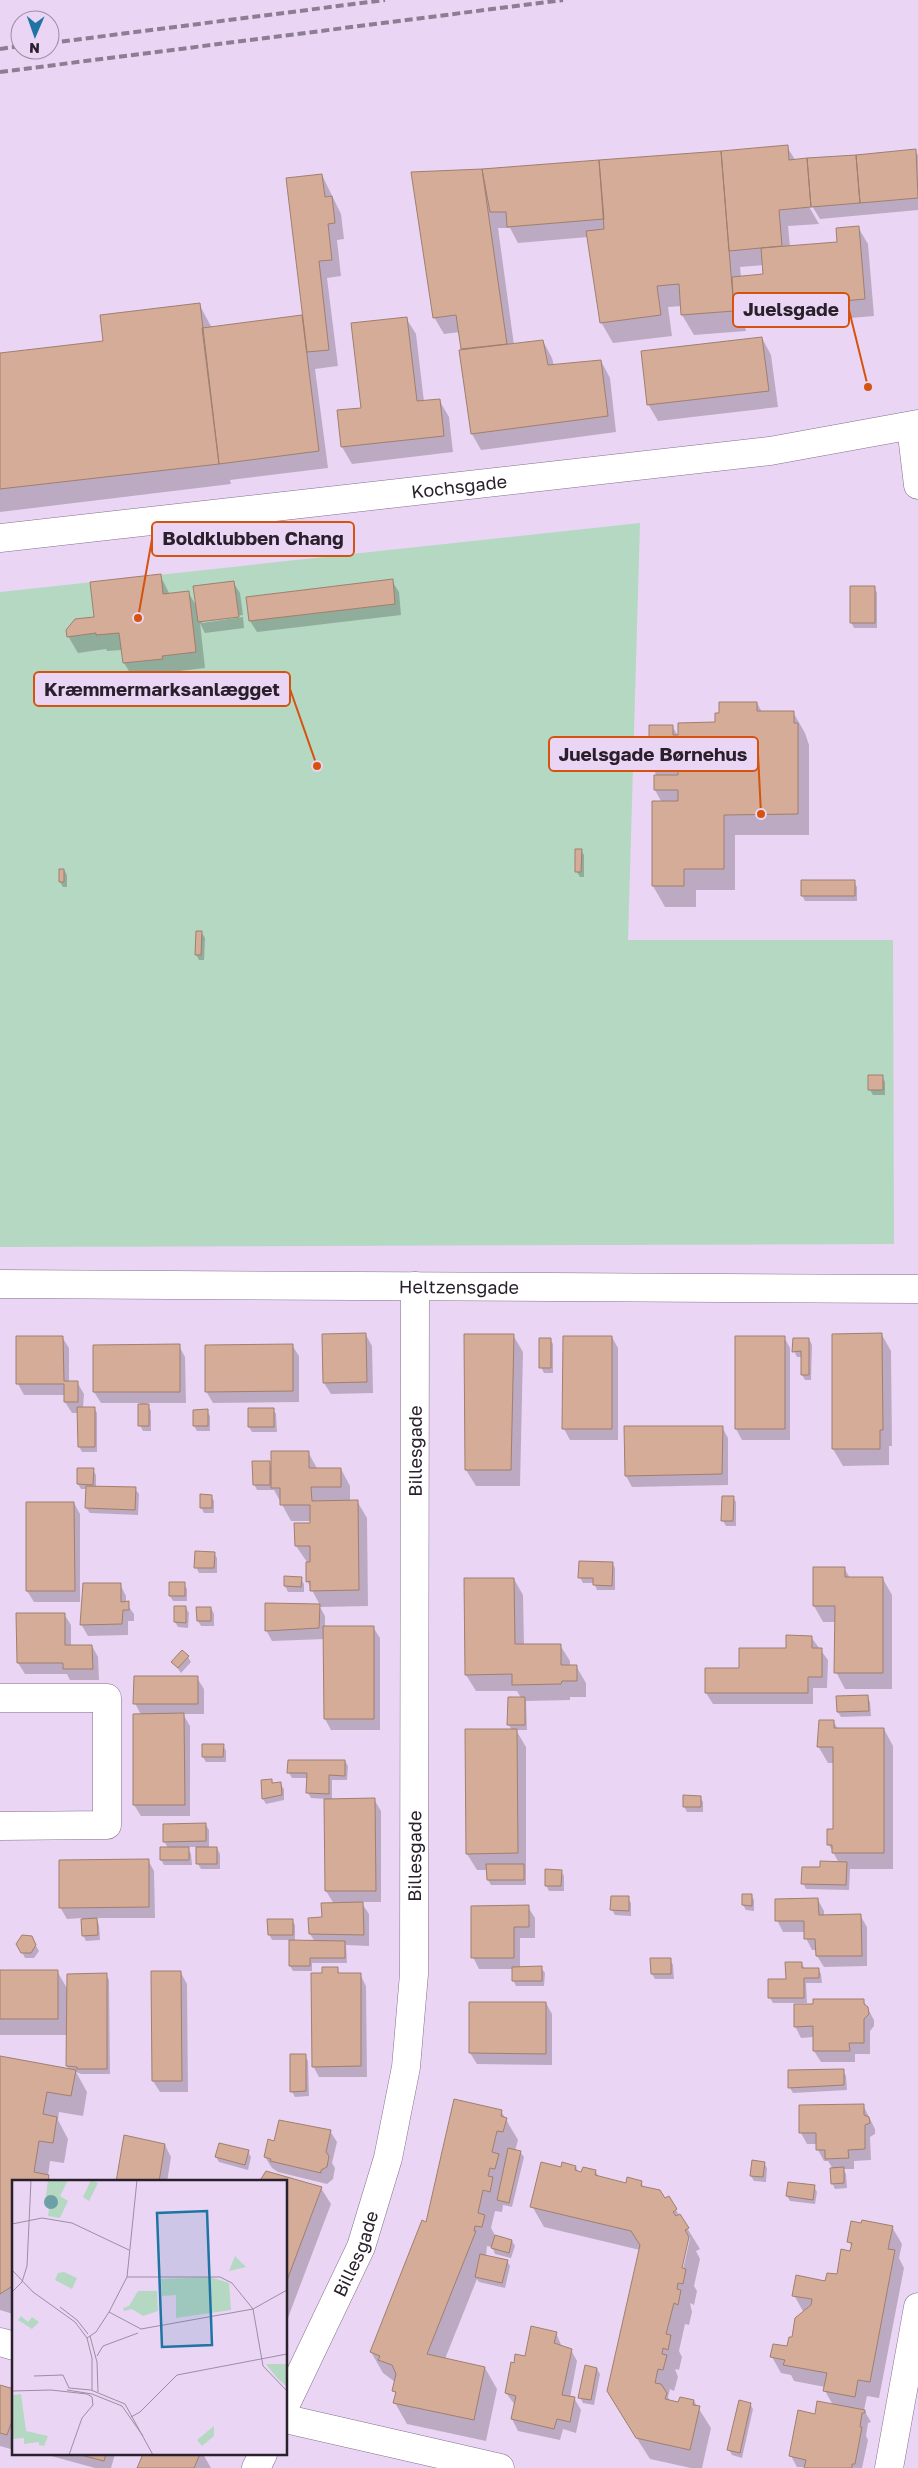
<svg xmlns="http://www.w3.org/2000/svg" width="918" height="2468" font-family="'Golos Text',sans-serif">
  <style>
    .green { fill: #b4d8c2 }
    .shadow { fill: #0003; fill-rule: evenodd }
    .building { fill: #d4ac98; stroke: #a07f6e }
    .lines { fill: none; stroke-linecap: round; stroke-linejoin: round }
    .minor-casing { stroke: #84708c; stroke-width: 29 }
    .major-casing { stroke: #84708c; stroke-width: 29 }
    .minor { stroke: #fff; stroke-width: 28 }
    .major { stroke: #fff; stroke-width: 28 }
    .rail { stroke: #8d7d93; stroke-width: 4; stroke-dasharray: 8 4; stroke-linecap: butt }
    .labels { text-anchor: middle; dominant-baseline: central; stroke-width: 4; stroke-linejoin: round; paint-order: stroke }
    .street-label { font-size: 18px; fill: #29202c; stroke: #ebd5f4 }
    .inset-road { fill: none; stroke: #9d8da4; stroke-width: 1 }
    .view { fill: #1f74a4; fill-opacity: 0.15; stroke: #1f74a4; stroke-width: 2.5 }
    .inset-edge { fill: none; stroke: #29202c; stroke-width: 2.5 }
    .leader { fill: none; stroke: #d5530f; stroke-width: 2 }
    .callout-dot { fill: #d5530f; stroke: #ebd5f4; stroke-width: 2 }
    .callout { fill: #ebd5f4; stroke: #d5530f; stroke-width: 2 }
    .callout-label { font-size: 19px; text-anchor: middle; font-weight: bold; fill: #29202c }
  </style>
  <rect width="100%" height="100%" fill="#ebd5f4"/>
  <path class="green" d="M640 523 628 940H893L894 1244 0 1247V592Z"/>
  <path class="shadow" d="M787 147 796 161 915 151 918 155V210L820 219 809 201 807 203 819 224 788 226 790 247 838 243 858 227 868 244 874 316 745 327 746 331 694 335 682 315V306L668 307 672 336 613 343 601 322 588 237 518 243 510 228H498L514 345 543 341 552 358 554 366 601 361 610 378 616 432 481 450 472 434 460 332 444 334 434 317 413 174ZM764 265 765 275 741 277 740 267Z
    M322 175 341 214 344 239 337 240 341 276 327 278 338 366 315 369 328 468 230 480 231 484 0 512V354L104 342 199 304 212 328 304 316Z
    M406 318 416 334 424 402 439 400 449 417 453 452 352 464 342 447 338 412 362 409Z
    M762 338 771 355 778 407 658 421 648 404Z
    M160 575 170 595 188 592 197 607 233 582 240 593 243 615 202 620V623L243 617 244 628 205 633 200 623 205 668 171 672V676L134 679 124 663 122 650 107 651 106 649 78 653 68 636Z
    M392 581 399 592 401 615 257 632 250 621 248 598Z
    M874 587 877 593V628H854L851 622Z
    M757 703 762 712H793L805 733 809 745V835H735V890H696V907H665L653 886V803H662L655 790 657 776 650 764 672 726 680 739Z
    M581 850 584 855V877H580L577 872Z
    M64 870 67 875V887H63L60 882Z
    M854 882 857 887V901H805L802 895Z
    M202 933 205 938 204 960H199L196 954Z
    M882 1076 885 1082V1095H873L870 1090Z
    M366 1335 372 1346 373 1393 331 1394 324 1383Z
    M513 1335 523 1352 520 1486H476L466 1470Z
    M833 1335H882L891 1351 892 1446H889V1465L843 1466 833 1449Z
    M62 1337 69 1348V1382H77L84 1394 83 1408H94L97 1413V1452H82L79 1446V1413H72L65 1402V1395H24L18 1384Z
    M612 1337 618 1348V1440H570L564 1429Z
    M784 1337 790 1348V1440H742L736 1429Z
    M550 1339 553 1344V1373H544L541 1367Z
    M809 1339 812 1345 811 1380H805L802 1375V1357H797L794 1351Z
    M292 1345 299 1356V1402L213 1403 206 1391Z
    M94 1346H179L185 1357 186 1403H147L151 1411V1431H143L140 1425V1403H101L94 1392Z
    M273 1409 276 1414 277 1432H252L249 1427Z
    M207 1411 210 1416V1431H197L194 1426Z
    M722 1427 728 1438V1485L632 1487 626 1476Z
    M308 1452 318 1470 341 1469 350 1486V1502L357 1501 367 1518 368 1606 320 1607 325 1616V1627H373L380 1638V1730H331L325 1719V1639L272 1641 266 1630V1605H320L307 1581V1562L296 1546 311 1525V1521H291L274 1490H257L254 1484 269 1463 272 1468Z
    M93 1470 96 1475V1487L135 1489 139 1494 138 1515 90 1513 86 1508 87 1489H81L78 1484Z
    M211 1496 214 1501V1513H204L201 1507Z
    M723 1497H733L736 1502V1526H726L723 1521Z
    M74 1503 80 1514V1602H34L27 1591Z
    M214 1553 217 1558V1573H199L196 1567Z
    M612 1563 615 1568V1590H597L594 1583H583L580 1577Z
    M844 1568 850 1578 883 1579 892 1595V1689H845L836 1672V1622H823L814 1606Z
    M285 1577 301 1578 304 1584V1592H288L285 1586Z
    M514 1579 523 1595 524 1646 560 1645 570 1661V1666H576L586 1683V1697H570V1700L526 1701 527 1730H516L526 1747V1885H491L488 1880V1870H477L467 1854 512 1730 508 1724 521 1698 517 1691H476L466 1675Z
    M120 1584 126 1596V1603L134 1614V1621H128V1635L88 1636 81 1624Z
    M184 1584 187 1589V1601H173L170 1596Z
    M186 1608 189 1613 188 1628 178 1627 175 1622Z
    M198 1608H211L214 1614V1626H201L198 1621Z
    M64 1614 71 1625V1646H92L98 1657 99 1680H70L67 1674H25L18 1663Z
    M811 1637 828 1660 827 1688H813V1704H713L706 1693V1669H740Z
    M188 1657 191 1662 181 1673 173 1662Z
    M197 1678 204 1689V1714H183L190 1726V1816H141L134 1805V1715H141L135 1703Z
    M867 1696 870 1702 871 1716 841 1717 838 1712Z
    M833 1721 838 1729H884L893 1746V1869H850L849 1890 806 1889 803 1883 821 1869 839 1863 829 1845 834 1830V1763H828L818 1746Z
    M223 1745 226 1751V1762H206L203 1757Z
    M345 1761 348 1766 347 1780H332V1800L374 1799 381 1811V1902H361L369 1914V1946L346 1945 347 1963H312V1971H293L290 1966V1940H272L269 1934 292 1920 295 1925V1941L315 1942 310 1934 334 1904 326 1891V1799L311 1798 308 1793V1778H292L289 1773Z
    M263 1781H272L273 1784H280L284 1789V1800L266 1804 263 1799Z
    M700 1797 703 1802V1812H687L684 1806Z
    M206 1825 209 1830V1848H217L220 1854V1869H201L198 1864V1847H187L191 1854 192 1865H164L161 1860 168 1848 164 1841Z
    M148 1860 154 1871 155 1918H96L99 1925 100 1940 86 1941 83 1935 82 1918 67 1919 60 1907Z
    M561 1871 564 1876V1891H549L546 1885Z
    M743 1895H751L754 1900V1911L746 1910 743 1905Z
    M628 1898 631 1903V1916L615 1915 612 1910Z
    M818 1900 824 1911V1916L860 1915 867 1927V1966L824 1967 817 1956V1950H812L806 1938V1932H783L777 1920Z
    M528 1907 535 1918V1938H520V1968H541L545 1973 544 1986H516L513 1980V1969H479L473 1957Z
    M31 1937 39 1951 34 1958H25L18 1944Z
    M670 1959 673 1965 674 1979H655L652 1974Z
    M802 1964 805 1969H818L821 1974 822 1983H806L807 2003H773L770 1998Z
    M337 1968 340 1975 360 1974 366 1986 367 2077H319L313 2066 324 1974Z
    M0 1971H57L68 1990 106 1975 109 1980 110 2074H81L76 2072 87 2092 83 2116 59 2112 58 2120 68 2139 64 2163 50 2161 48 2176 51 2182H14L13 2314 0 2310V2057L69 2070 67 2066V2035H0Z
    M152 1973H181L187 1984 188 2092H160L153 2081Z
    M863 2000 874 2020V2026L870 2031V2054H855V2062H821L814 2051V2037L801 2038 795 2026 814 2005Z
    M546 2003 552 2014V2065L477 2064 470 2053Z
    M305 2056 308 2061 309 2096 295 2097 292 2092Z
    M790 2071H843L846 2076 847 2090 793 2093 790 2088Z
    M863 2105 875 2129V2134L870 2137 871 2160 854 2161V2169H843L846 2174 847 2188 835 2189 832 2183 833 2169 828 2161H824L818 2150V2144H807L801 2133 800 2106Z
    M501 2111 518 2140 515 2151 520 2152 524 2157 512 2207 503 2205 502 2212 495 2211 491 2228 496 2237 512 2241 515 2246 511 2258 495 2254 492 2247 487 2246 486 2256 507 2261 510 2266 505 2288 479 2282 477 2279 445 2359 485 2368 497 2389 486 2441 407 2424 395 2403V2382L383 2373 371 2352 427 2224Z
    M330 2131 337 2142 332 2163 335 2168 333 2179 327 2184 278 2172 272 2168 265 2157 275 2142Z
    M165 2145 171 2157 167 2182H117Z
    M248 2152 251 2157 248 2170 219 2162 216 2157Z
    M753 2161 764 2163 767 2168 766 2182 754 2181 751 2176Z
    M563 2164 576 2167 578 2172H596L599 2177 627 2184 641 2182 644 2188 676 2210 700 2249 696 2251 700 2259 694 2286 697 2291 694 2305 690 2303 692 2312 689 2325 685 2324 679 2351 682 2357 679 2370 675 2369 678 2377 674 2391 670 2389 668 2397 670 2401 679 2403 694 2401 711 2428 702 2468H691L650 2459 620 2412 640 2250 544 2227 532 2206 562 2168ZM688 2235 690 2238 682 2274H679Z
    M267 2172 321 2188 331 2204 286 2323V2182Z
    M814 2187 817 2192 815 2204 790 2201 787 2196Z
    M892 2227 902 2244 899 2258 904 2268 879 2398 867 2396 864 2410 871 2422 868 2423 866 2436 868 2440 862 2468 797 2467 791 2456 816 2415 833 2405 825 2391V2387L794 2381 791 2375 781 2373 772 2357 788 2348 804 2313 794 2295 838 2275 851 2252 852 2247 849 2242Z
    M556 2333 562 2347 571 2350 577 2361 570 2398H574L581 2410 576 2433 563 2429 560 2440 518 2431 512 2419 515 2405 506 2393 526 2357Z
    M597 2369 600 2374 594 2405 583 2403 580 2397Z
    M0 2387 14 2391V2450L0 2446Z
    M750 2404 753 2409 742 2458 732 2455 729 2450Z
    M44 2454H115L111 2468H95Z
    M145 2454H203L211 2468H138Z"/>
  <path class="building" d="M788 145 789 160 807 158 811 207 779 210 782 246 729 251 721 151Z
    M916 149 918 198 860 203 856 155Z
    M721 151 734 311 681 315 679 284 657 286 661 315 600 323 586 231 604 229 599 160Z
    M856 155 860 203 811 207 807 158Z
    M599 160 604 219 507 227 506 212H490L482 169Z
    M482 169 507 344 461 349 456 315 433 318 411 172Z
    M322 174 325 197 332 196 335 223 328 224 332 260 319 261 329 350 307 352 286 178Z
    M859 226 865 299 734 311 732 277 763 274 761 248 837 242 836 228Z
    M200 303 219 464 0 489V353L103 341 100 315Z
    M302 315 319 451 219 464 202 328Z
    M407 317 417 401 440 399 444 436 341 447 337 410 361 408 351 323Z
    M762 337 769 391 647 405 641 351Z
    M543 340 548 365 601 360 608 416 471 434 459 350Z
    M161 574 163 594 189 591 196 652 162 656 163 659 123 663 119 633 96 635V633L67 637 66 630 75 619 94 617 90 582Z
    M393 579 395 604 249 621 246 597Z
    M234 581 239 617 198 622 193 586Z
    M850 586H875V623H850Z
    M719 702H757V711H794V723H798V814L724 815V869H684V886H652V801H678V790H654V775H678V747H673V764H649V725H673V735H678V723L715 722V713H719Z
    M575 849H582L581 872H575Z
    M59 869H64V882H59Z
    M801 880H855V896H801Z
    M196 931H202L201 955H195Z
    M868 1075H883V1090H868Z
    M366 1333 367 1382 323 1383 322 1334Z
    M882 1333 883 1430H880V1449H832V1334Z
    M464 1334H514L511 1470H465Z
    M16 1336H63L64 1381H78V1402H64V1384H16Z
    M563 1336H612V1429H562Z
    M735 1336H785V1429H735Z
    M539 1338H551V1368H539Z
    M793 1338H809V1375H801V1351L792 1352Z
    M180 1344V1392H93V1345Z
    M293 1344V1391L205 1392V1345Z
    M138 1404H149V1426H138Z
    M77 1407H95V1447H78Z
    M248 1408H274V1427H248Z
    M208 1409V1426H193V1410Z
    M624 1426H723L722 1474 625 1476Z
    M271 1451H309V1468H341V1487H311L312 1501 358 1500 359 1590 310 1591V1581L306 1582V1562H310V1546H295L294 1523H310V1505H280V1488H271Z
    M252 1461H270V1485H253Z
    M77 1468H94L93 1485 77 1484Z
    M86 1486 136 1487 135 1510 85 1508Z
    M200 1494 212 1495V1508H200Z
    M722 1496H734L733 1521H721Z
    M26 1502H74L75 1591H26Z
    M195 1551 215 1552 214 1568H194Z
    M579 1561 613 1562 612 1586 593 1585V1578H578Z
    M813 1567H845V1577H883V1673H834L835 1606H813Z
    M284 1576 302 1577 301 1587 284 1586Z
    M464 1578H514L515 1644H561V1665H577V1681H562L561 1684 512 1685V1674L465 1675Z
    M169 1582H185V1596H169Z
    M83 1583H121V1602L129 1601V1610H123L122 1624 80 1625Z
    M265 1603 320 1604 319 1628 265 1631Z
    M174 1606H186V1623L174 1622Z
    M196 1607H211V1621H197Z
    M16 1613H65V1645H92L93 1669H63V1663H17Z
    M323 1626H374V1719H324Z
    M786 1635 812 1636V1648H822V1677H808V1693H705V1668H739V1648H786Z
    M182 1650 189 1656 178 1668 171 1662Z
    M134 1676H198V1704H133Z
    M868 1695 869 1711 837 1712 836 1696Z
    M508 1697H525V1725H507Z
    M184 1713 185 1805H133V1714Z
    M819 1720H834V1728H884V1853H832V1845H827V1829H833V1747H817Z
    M465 1729H517L518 1853 466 1854Z
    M202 1744H224L223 1757H202Z
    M288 1760H345V1776L329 1775V1794L306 1793 307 1773H287Z
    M272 1779V1783L281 1782 282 1795 262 1799 261 1780Z
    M683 1795 701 1796V1807H683Z
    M375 1798 376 1891H325L324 1799Z
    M206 1823V1841L163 1842V1824Z
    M160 1847H189V1860H160Z
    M196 1847H217V1864H196Z
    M149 1859V1907L59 1908V1860Z
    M820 1861 847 1862 846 1885 801 1884 802 1867H820Z
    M486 1864H524V1880H487Z
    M545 1869 562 1870 561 1886H545Z
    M742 1894H752V1906L742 1905Z
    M611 1896H629V1911L610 1910Z
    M818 1898 819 1915 861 1914 862 1956H816L815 1939H804V1921H775V1899Z
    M363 1902 364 1935 309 1934 308 1918 322 1917 321 1903Z
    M529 1905V1927H514V1958H471V1906Z
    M97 1918 98 1935 82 1936 81 1919Z
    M267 1919H293V1935H268Z
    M22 1935 32 1936 36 1945 31 1953H21L16 1944Z
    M289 1940 345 1941V1958H310V1966H289Z
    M650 1958H671V1974H651Z
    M785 1962H802V1968H819V1978H804V1998H768V1979H786Z
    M542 1966V1981H512V1967Z
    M322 1967H338V1973H361V2066L312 2067 311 1973H322Z
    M0 1970H58V2019H0Z
    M151 1971H181L182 2081H152Z
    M107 1973V2069H77V2067L66 2066 67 1974Z
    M813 1999H864V2004L868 2007 869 2014 864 2019V2043H849L850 2051H813V2026L794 2027V2004H813Z
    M469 2002H546V2054L469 2053Z
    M290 2054H306V2091L290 2092Z
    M0 2056 76 2070 71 2096 47 2092 43 2114 57 2117 53 2143 39 2141 34 2172 49 2175 48 2182H14V2285L0 2294Z
    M844 2069V2085L788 2088V2070Z
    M454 2099 502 2110 501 2116 507 2118 503 2132 497 2131 492 2152 499 2154 495 2169 490 2168 488 2176 493 2177 490 2192 483 2190 478 2213 485 2215 482 2227 475 2226 474 2231H476L427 2354 485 2367 474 2420 393 2403 396 2392 392 2391 396 2374 392 2365 378 2360 380 2356 370 2352 422 2220 426 2222Z
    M864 2104V2115L869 2117 870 2123 865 2125V2149L848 2150 849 2158 825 2159V2150H816V2133H799V2105Z
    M279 2120 331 2130 326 2152 329 2156 327 2167 321 2170V2173L270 2161 271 2159 264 2157 268 2139 274 2141Z
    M124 2135 165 2144 159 2182H116Z
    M219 2143 249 2150 245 2165 215 2157Z
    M508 2148 521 2151 509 2203 497 2200Z
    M752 2160 765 2162 763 2177 750 2176Z
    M541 2162 561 2167 562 2162 576 2166 575 2170 581 2172 583 2167 596 2170 595 2175 626 2183 627 2177 642 2181 641 2186 660 2190 665 2198 669 2196 677 2209 673 2212 676 2216 680 2214 689 2228 685 2230 689 2237 682 2268 686 2269 683 2284 678 2283 677 2289 681 2290 678 2305 674 2303 666 2334 671 2335 668 2350 663 2348 662 2354 667 2355 663 2370 658 2369 655 2383 661 2384 667 2393 665 2399 678 2402 680 2397 694 2400 693 2405 700 2406 690 2450 636 2438 607 2391 640 2245 631 2231 530 2207Z
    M844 2167V2183L831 2184 830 2168Z
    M266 2171 322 2187 286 2283V2182H259Z
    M788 2182 815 2185 813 2200 786 2196Z
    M862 2220 893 2226 888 2249 895 2250 870 2382 858 2380 855 2397 823 2391 827 2373 783 2365 785 2360 770 2357 773 2344 787 2346 789 2337H792L795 2318 811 2305 812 2299 792 2296 796 2275 825 2281 827 2273 837 2274 841 2249 850 2251 852 2243 847 2242 851 2221 861 2223Z
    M495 2235 512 2240 509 2253 491 2248Z
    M480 2254 508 2260 502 2283 475 2277Z
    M531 2326 557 2332 554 2343 572 2349 562 2395 575 2397 570 2422 557 2419 554 2429 511 2419 516 2396 505 2393 511 2362 514 2363 515 2354 525 2356Z
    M585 2365 597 2368 591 2400 578 2398Z
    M0 2385 14 2389V2421H12L7 2435 0 2433Z
    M739 2400 751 2403 740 2453 727 2450Z
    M817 2401 865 2410V2413H862L860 2427H862L855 2464H852V2468H804L806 2460 789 2456 798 2410 815 2414Z
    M77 2454H106L104 2461Z
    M143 2454H200L194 2468H137Z"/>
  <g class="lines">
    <defs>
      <g id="minor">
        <path d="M911 426 918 485"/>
        <path id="s1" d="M0 1284 918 1289"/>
        <path d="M0 1698H107V1825L0 1826"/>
        <path d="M0 2342 14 2346"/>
        <path id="s2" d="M286 2404 361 2247 388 2158 406 2067 414 1974 415 1286"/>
        <path d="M286 2419 500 2468"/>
        <path d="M256 2468 263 2454"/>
        <path d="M889 2468 918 2307"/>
      </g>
      <g id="major">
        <path id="s3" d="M0 538 770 451 918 424"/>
      </g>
    </defs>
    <use href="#minor" class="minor-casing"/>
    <use href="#major" class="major-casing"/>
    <use href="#minor" class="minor"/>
    <use href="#major" class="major"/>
    <path class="rail" d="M50 43 385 0
      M0 49 20 46
      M0 72 563 0"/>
  </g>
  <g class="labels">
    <g class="street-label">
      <text stroke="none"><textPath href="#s3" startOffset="462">Kochsgade</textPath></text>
      <text stroke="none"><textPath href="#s1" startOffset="459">Heltzensgade</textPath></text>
      <text stroke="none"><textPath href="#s2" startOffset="976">Billesgade</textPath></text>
      <text stroke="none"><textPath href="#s2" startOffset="571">Billesgade</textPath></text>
      <text stroke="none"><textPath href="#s2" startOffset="166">Billesgade</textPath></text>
    </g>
  </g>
  <g transform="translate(12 2180)">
    <rect width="275" height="275" fill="#ebd5f4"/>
    <path d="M36 0H56L48 16 56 21 48 38 36 36 37 30 33 25ZM79 0 86 3 77 21 71 17ZM223 76 234 87 217 91ZM52 92 65 98 60 109 43 100 46 93ZM198 97 217 103 219 130 164 138V115L150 116 149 99ZM126 111H145L146 131 131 136 120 129 112 131 111 128 117 126ZM9 136 16 142 20 137 27 142 20 149 6 140ZM254 184H275V207L265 198ZM9 214 14 251 36 256 32 266 27 265V262L12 264V258L0 259V215ZM202 246V256L190 266 185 260Z" fill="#b4d8c2"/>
    <path d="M32 22a7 7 0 1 1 14 0a7 7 0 1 1-14 0Z" fill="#6da0a4"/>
    <path class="inset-road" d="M0 44 30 38 60 43 117 70M0 90 21 112 63 142 75 158 84 152 97 132 129 149M115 97H208L220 103 241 129 275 110M0 112 10 102 15 86 19 0M48 127 65 140 76 154M97 132 115 97 125 0M129 149 241 129 251 186 275 211M78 156 85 182 86 212M75 158 80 178V210M85 176 91 166 126 153M22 196 51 195 57 208M57 208 79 210 113 224 141 275M55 210 80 214 110 226 131 256M0 211 39 210 75 214 80 217 81 225 70 238 57 275M119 237 128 232 165 195 275 174"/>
    <path class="view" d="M195 31 200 165 150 167 145 33Z"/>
    <rect width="275" height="275" class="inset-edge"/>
  </g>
  <path class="leader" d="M868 387L849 310M138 618L152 539M317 766L290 689M761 814L758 754"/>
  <g class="callout-dot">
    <circle cx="868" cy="387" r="5"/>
    <circle cx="138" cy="618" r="5"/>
    <circle cx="317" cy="766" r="5"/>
    <circle cx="761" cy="814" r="5"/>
  </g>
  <g class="callout">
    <rect x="733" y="293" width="116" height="34" rx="5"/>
    <rect x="152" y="522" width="202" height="34" rx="5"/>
    <rect x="34" y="672" width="256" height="34" rx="5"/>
    <rect x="549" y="737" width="209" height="34" rx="5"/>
  </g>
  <g class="callout-label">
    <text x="791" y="316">Juelsgade</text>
    <text x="253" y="545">Boldklubben Chang</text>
    <text x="162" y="696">Kræmmermarksanlægget</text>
    <text x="653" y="761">Juelsgade Børnehus</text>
  </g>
  <g transform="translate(35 35) rotate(182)"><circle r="24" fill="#ebd5f4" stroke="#9d8da4"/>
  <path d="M0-4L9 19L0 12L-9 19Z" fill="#1f74a4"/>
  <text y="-8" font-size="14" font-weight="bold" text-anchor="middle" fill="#29202c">N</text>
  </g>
</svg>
